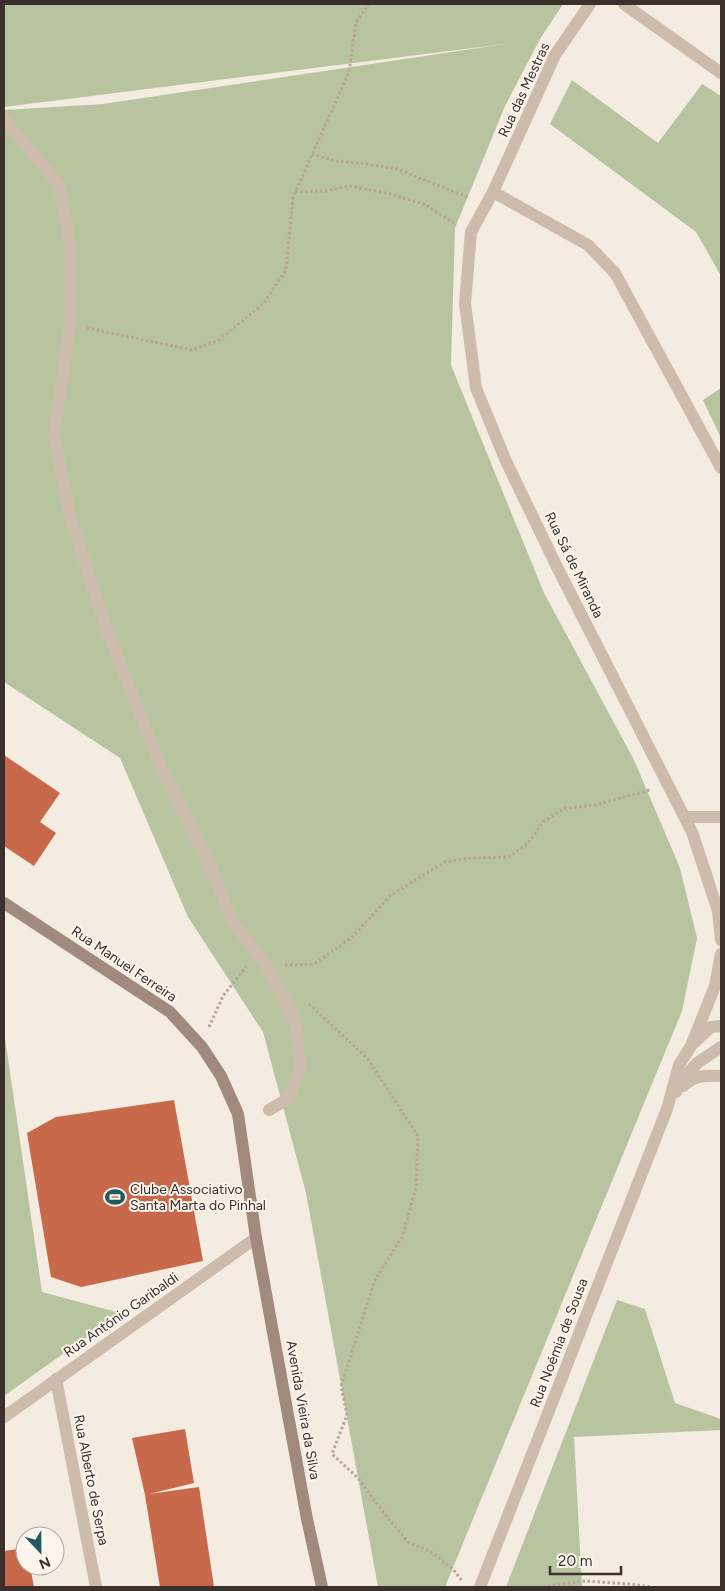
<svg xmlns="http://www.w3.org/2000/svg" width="725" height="1591" font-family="Figtree,sans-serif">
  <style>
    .green { fill: #b8c4a0 }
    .building { fill: #c8694b }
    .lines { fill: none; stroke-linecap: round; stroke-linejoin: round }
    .path { stroke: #b9a596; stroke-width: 3; stroke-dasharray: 2.5 2.5; stroke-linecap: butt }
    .street { stroke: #cdbbac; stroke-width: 12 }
    .secondary { stroke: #a18a7d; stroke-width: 12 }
    .labels { text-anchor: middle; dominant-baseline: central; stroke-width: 4; stroke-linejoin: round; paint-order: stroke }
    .street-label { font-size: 14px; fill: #3b302b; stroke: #fbf5ee }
    .poi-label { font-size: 14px; fill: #3b302b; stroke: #fbf5ee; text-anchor: start }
  </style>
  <rect width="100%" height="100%" fill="#f4ebe1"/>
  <path class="green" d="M4 4H563L540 39 505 106 455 228 451 365 544 593 634 760 680 868 697 938 682 1011 445 1587H378L306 1193 263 1032 188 917 120 758 4 682V110L103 104 505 44 4 107Z
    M572 80 658 143 702 84 721 96V276L696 232 550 124Z
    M721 388V438L703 400Z
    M4 1031 42 1292 120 1313 4 1396Z
    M617 1300 645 1309 675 1403 721 1419V1430L574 1437 582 1587H506Z"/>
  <path class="building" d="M4 755 60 793 40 822 56 833 34 866 4 846Z
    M174 1100 203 1261 81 1287 51 1277 27 1133 56 1117Z
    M185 1429 194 1483 149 1494 199 1487 214 1587H160L145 1495 132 1438Z
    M25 1548V1566H30L34 1587H4V1551Z"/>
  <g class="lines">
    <path class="path" d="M312 154 335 161 360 163 397 169 470 198
      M295 192 326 191 349 186 391 194 426 205 455 224
      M87 328 192 350 219 340 263 304 286 270 293 197 349 72 356 22 369 4
      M285 965 314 964 350 939 391 895 445 862 471 858 509 857 528 843 544 821 566 808 595 805 650 790
      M309 1004 368 1059 418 1136 416 1188 402 1237 375 1280 341 1386 347 1415 332 1454 358 1478 380 1508 408 1542 431 1552 453 1569 462 1581
      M209 1027 223 996 246 967
      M543 1587 585 1581 630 1584 651 1587"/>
    <path class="street" d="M590 4 555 55 493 192 471 232 465 303 476 388 505 459 557 567 692 832 718 911 721 940
      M624 4 721 73
      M4 119 59 185 70 243V325L54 435 71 520 104 622 161 768 211 868 232 921 267 967 296 1022 300 1068 289 1098 269 1110
      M493 192 588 245 615 273 721 468
      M685 817H721
      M694 1043 711 1027 721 1026
      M683 1086C695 1075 706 1075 721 1076
      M676 1092 683 1079 697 1063 721 1047
      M56 1379 96 1587
      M4 1417 256 1238
      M480 1587 667 1109 679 1065 691 1046 715 986 721 954"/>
    <path class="secondary" d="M4 903 170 1012 202 1047 221 1076 238 1114 256 1238 270 1316 307 1519 322 1587"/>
  </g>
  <defs>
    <symbol id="stadium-bare" viewBox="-9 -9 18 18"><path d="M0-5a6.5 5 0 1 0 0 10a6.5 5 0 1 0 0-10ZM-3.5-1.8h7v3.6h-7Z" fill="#1f5a5e" stroke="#fbf5ee" stroke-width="2.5" paint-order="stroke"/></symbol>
  </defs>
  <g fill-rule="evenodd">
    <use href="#stadium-bare" x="101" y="1183" width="28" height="28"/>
  </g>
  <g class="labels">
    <g class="street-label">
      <text transform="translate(524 90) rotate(-65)">Rua das Mestras</text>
      <text transform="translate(574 565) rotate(64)">Rua Sá de Miranda</text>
      <text transform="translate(124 964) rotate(34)">Rua Manuel Ferreira</text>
      <text transform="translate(121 1315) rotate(-35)">Rua António Garibaldi</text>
      <text transform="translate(559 1343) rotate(-69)">Rua Noémia de Sousa</text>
      <text transform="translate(303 1410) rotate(80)">Avenida Vieira da Silva</text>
      <text transform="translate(91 1480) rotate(79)">Rua Alberto de Serpa</text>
    </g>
    <g class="poi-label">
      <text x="130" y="1189">Clube Associativo<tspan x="130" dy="16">Santa Marta do Pinhal</tspan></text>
    </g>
  </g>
  <rect width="725" height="1591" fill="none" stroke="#3b302b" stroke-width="10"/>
  <g transform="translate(40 1551) rotate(158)"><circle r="24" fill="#fbf5ee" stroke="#aea6a0"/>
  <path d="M0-4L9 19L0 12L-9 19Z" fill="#1f5a5e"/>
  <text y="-8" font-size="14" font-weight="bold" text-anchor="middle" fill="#3b302b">N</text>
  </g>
  <path d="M550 1566v8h71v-8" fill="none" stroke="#3b302b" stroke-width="2.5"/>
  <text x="558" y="1566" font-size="15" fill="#3b302b" stroke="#fbf5ee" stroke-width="4" paint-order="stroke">20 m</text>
</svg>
